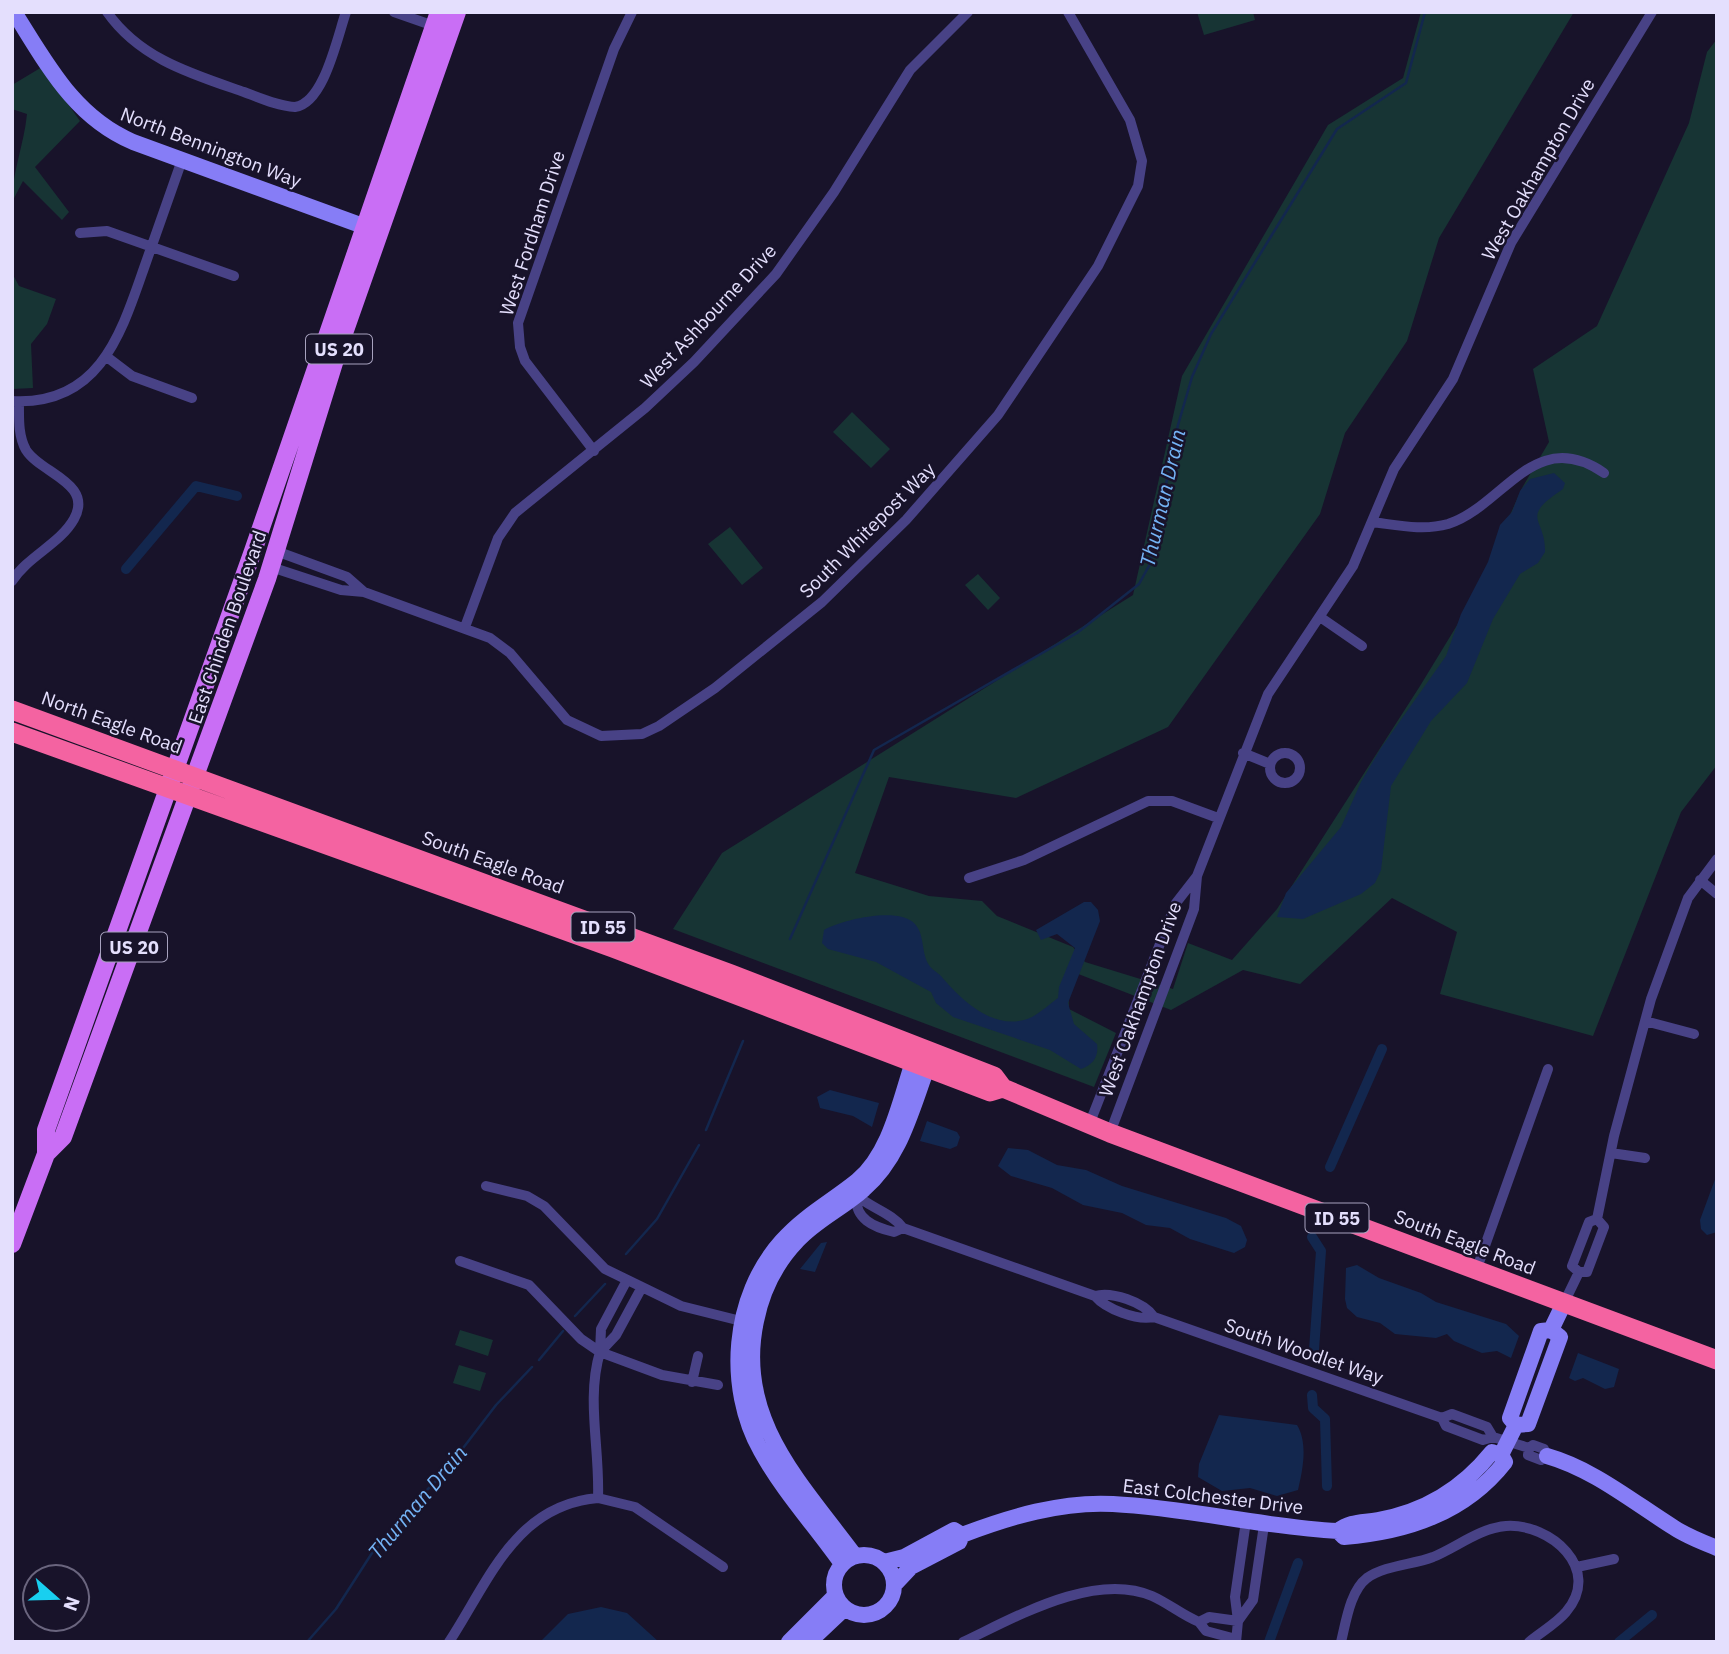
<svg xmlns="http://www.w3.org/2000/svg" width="1729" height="1654" font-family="'IBM Plex Sans',sans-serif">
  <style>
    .green { fill: #173434 }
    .water { fill: #13274e }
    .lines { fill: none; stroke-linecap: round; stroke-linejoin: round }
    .stream { stroke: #13274e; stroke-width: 2.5 }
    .canal { stroke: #13274e; stroke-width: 10 }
    .street { stroke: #484286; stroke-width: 10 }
    .secondary { stroke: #867df6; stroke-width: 16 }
    .primary { stroke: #c96ef5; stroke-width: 18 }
    .highway { stroke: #f463a1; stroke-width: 19 }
    .labels { text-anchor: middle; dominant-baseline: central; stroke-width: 5; stroke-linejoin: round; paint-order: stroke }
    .shield { fill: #18132a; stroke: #a7a2be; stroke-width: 2 }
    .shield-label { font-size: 18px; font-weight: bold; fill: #e4dffd }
    .street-label { font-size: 19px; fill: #e4dffd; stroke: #18132a }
    .water-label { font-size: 21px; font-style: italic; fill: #74b3f5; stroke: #18132a }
  </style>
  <rect width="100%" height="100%" fill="#18132a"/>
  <path class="green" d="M1197 12H1253L1255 20 1204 35Z
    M1421 12H1574L1439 238 1407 341 1345 433 1320 514 1168 727 1016 798 889 777 855 873 929 896 982 901 997 916 1073 947 1085 962 1173 989 1188 943 1232 960 1277 909 1420 686 1473 599 1522 488 1549 442 1533 369 1597 326 1689 123 1707 52 1717 39V765L1681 812 1593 1036 1440 994 1457 932 1392 898 1300 984 1243 970 1171 1010 1068 970 1069 1009 1116 1033 1094 1087 673 929 722 853 1133 595 1182 376 1328 125 1403 78Z
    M42 67 80 121 35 167 69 212 62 220 23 181 12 202C12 172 24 145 27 114L12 109V85Z
    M12 273 19 286 56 299 47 324 31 344 33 388 12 389Z
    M852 412 890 449 871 468 833 432Z
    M730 527 763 568 742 585 708 544Z
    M978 574 1000 598 988 610 965 585Z
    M460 1330 493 1340 488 1356 455 1345Z
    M459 1365 486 1373 480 1391 453 1383Z"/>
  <path class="water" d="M1554 473 1565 483 1563 489C1518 519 1546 517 1545 552L1538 563 1520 574 1493 619 1467 683 1431 721 1391 786 1381 870 1375 883 1361 894 1303 919 1277 917 1286 893 1341 827 1361 782 1381 748 1446 656 1461 614 1488 562 1500 525 1512 512 1520 491 1530 479Z
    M1084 902H1091L1098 910 1100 921 1068 1003 1074 1024 1097 1044C1099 1056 1093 1065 1081 1069L1050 1050 953 1017 936 1003 931 992 876 962 828 949 822 943 824 930C841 920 899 906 915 924 925 935 921 953 929 965 931 969 937 972 941 976 961 1000 996 1034 1032 1017 1041 1012 1050 1004 1058 998L1059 987 1075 948 1057 934 1041 940 1036 930Z
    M830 1090 879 1103 872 1127 853 1116 820 1108 817 1097Z
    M927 1121 957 1132 960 1137 957 1146 950 1149 920 1141Z
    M1008 1148 1028 1150 1057 1165 1086 1170 1122 1186 1226 1218 1241 1226 1247 1240 1245 1247 1234 1253 1190 1239 1170 1228 1146 1225 1122 1213 1083 1205 1052 1188 1011 1176 998 1166Z
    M1717 1174V1232L1707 1235 1701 1229 1700 1220Z
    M827 1242 815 1272 800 1269 821 1243Z
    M1357 1265 1379 1278 1421 1293 1436 1302 1506 1324 1519 1336 1511 1358 1497 1351 1482 1353 1454 1341 1447 1334 1436 1338 1395 1334 1380 1323 1357 1317 1347 1308 1345 1299 1346 1268Z
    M1578 1353 1619 1369 1614 1387 1605 1389 1583 1378 1575 1381 1569 1378Z
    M1219 1415 1297 1425C1308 1443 1303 1469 1298 1490L1277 1496 1250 1488 1222 1491 1198 1477 1199 1464Z
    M601 1607 627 1613 659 1642H540L568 1614Z"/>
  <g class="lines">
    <path class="stream" d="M790 939 874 750 1077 633 1139 584 1150 564 1178 425 1192 377 1211 334 1337 129 1406 83 1425 12
      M706 1130 743 1041
      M626 1254 657 1219 699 1145
      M575 1316 605 1284
      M539 1360 563 1331
      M307 1642 336 1609 372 1553 409 1516 420 1497 444 1473 496 1405 532 1367"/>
    <path class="canal" d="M126 569 196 486 237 496
      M1330 1167 1382 1049
      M1312 1237 1321 1251 1314 1350
      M1312 1395 1313 1408 1325 1419 1327 1486
      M1269 1642 1298 1563
      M1619 1642 1652 1615"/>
    <path class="street" d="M107 12C140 59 192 74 244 92 260 98 278 106 295 107 324 103 337 38 346 12
      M394 12 434 26
      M80 233 107 231 234 276
      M107 357 132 376 192 398
      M12 401C99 406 121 334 144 268 157 232 169 196 182 160
      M594 451 525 361 520 347 518 323 614 49 632 12
      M1372 522C1397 525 1423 531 1448 524 1504 506 1534 425 1604 473
      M276 551 347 577 364 592
      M271 567 341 590 364 592 490 638 510 653 567 720 601 736 642 734 659 726 715 688 822 602 906 520 998 415 1098 266 1138 186 1142 161 1130 120 1068 12
      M12 581C28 556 60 544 74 519 94 483 40 473 26 450 18 436 19 418 19 402
      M1320 617 1362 646
      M465 627 498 538 515 513 645 408 694 362 776 274 834 192 910 70 968 12
      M1243 753 1270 764
      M1270 768a15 15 0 1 1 30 0a15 15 0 1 1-30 0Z
      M1197 876 1268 694 1353 566 1394 469 1453 379 1511 243 1652 12
      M969 878 1024 860 1148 801H1172L1218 818
      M1700 880 1717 894
      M1645 1021 1694 1034
      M1089 1125 1176 903 1197 876 1194 909 1110 1133
      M1611 1153 1645 1158
      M486 1186 527 1196 544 1206 605 1269 681 1306 749 1323
      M853 1192C867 1207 891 1212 903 1228L894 1232C873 1227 855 1219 856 1196
      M903 1228 1095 1296C1106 1309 1137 1321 1154 1317L1442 1418
      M460 1261 529 1285 581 1339 600 1352 662 1375 718 1385
      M1476 1271 1548 1069
      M1579 1272 1572 1266 1589 1222 1597 1219 1614 1136 1651 999 1688 898 1717 859
      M627 1280 601 1329 600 1352 616 1335 642 1287
      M1095 1296C1111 1291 1144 1302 1154 1317
      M1564 1303 1579 1272H1587L1604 1227 1597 1219
      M692 1382 698 1356
      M1493 1437 1487 1427 1452 1414 1442 1418 1446 1426 1483 1440 1493 1437 1529 1448
      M1533 1445 1544 1449 1547 1456 1541 1460 1528 1455 1529 1448Z
      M598 1498 635 1507 723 1567
      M1577 1567 1614 1559
      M1238 1621 1253 1600 1264 1525
      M1236 1639 1206 1631 1199 1622 1209 1617 1238 1621
      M449 1642C489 1581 515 1505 598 1498 600 1449 586 1399 600 1352
      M963 1642C1014 1618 1094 1571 1152 1596 1168 1603 1182 1615 1199 1622
      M1236 1642 1238 1621 1235 1597 1246 1521
      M1341 1642C1346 1622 1350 1591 1367 1578 1386 1565 1412 1565 1433 1557 1457 1547 1480 1528 1506 1526 1550 1523 1603 1569 1566 1612 1557 1623 1541 1632 1529 1642"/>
    <path class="secondary" d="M14 12C47 64 74 117 133 142L363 226
      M1551 1330 1560 1337 1528 1424 1516 1425 1510 1418 1541 1331Z
      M1551 1330 1564 1303
      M1547 1456C1593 1469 1633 1502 1673 1527 1686 1536 1702 1542 1717 1548
      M1338 1531C1351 1521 1362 1523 1378 1520 1424 1512 1463 1488 1492 1452L1501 1455
      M834 1585a30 30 0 1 1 60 0a30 30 0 1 1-60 0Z
      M855 1556C801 1483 735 1419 756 1321 762 1291 776 1263 797 1241 816 1220 843 1208 864 1189 900 1158 911 1111 927 1068
      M884 1562 904 1557 954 1530 962 1535
      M842 1564C816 1527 783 1491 761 1451 725 1387 732 1296 782 1241 804 1216 831 1202 857 1181 890 1154 900 1101 913 1062
      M895 1584 911 1567 959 1542 962 1535C1009 1517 1062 1501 1113 1504 1189 1508 1262 1527 1338 1531L1344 1537C1407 1532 1465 1513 1505 1462L1501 1455 1516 1425
      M789 1642 835 1596
      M809 1642 844 1609"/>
    <path class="primary" d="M46 1154V1130L253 551 439 12
      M12 1244 46 1154 63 1137 267 579 337 353 457 12"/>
    <path class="highway" d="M12 710 731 974 994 1076 1003 1088 1110 1133 1717 1360
      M12 732 613 948 990 1092 1003 1088"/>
  </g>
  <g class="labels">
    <g class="shield">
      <rect x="306" y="334.5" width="66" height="29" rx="5"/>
      <rect x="571.5" y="912.5" width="63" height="29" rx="5"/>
      <rect x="101" y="932.5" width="66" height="29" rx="5"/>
      <rect x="1305.5" y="1203.5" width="63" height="29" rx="5"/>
    </g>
    <g class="shield-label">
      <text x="339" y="349">US 20</text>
      <text x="603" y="927">ID 55</text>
      <text x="134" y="947">US 20</text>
      <text x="1337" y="1218">ID 55</text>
    </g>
    <g class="street-label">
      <text transform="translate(211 147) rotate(21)">North Bennington Way</text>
      <text transform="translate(1538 169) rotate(-60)">West Oakhampton Drive</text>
      <text transform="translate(532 233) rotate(-72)">West Fordham Drive</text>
      <text transform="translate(708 316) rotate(-47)">West Ashbourne Drive</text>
      <text transform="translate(867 530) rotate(-45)">South Whitepost Way</text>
      <text transform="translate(227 627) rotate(-71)">East Chinden Boulevard</text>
      <text transform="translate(112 722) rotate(20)">North Eagle Road</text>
      <text transform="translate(493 862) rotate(20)">South Eagle Road</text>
      <text transform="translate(1140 999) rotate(-70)">West Oakhampton Drive</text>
      <text transform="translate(1465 1242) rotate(21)">South Eagle Road</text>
      <text transform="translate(1304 1351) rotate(19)">South Woodlet Way</text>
      <text transform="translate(1213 1496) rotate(7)">East Colchester Drive</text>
    </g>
    <g class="water-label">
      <text transform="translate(1162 498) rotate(-77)">Thurman Drain</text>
      <text transform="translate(417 1502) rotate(-50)">Thurman Drain</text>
    </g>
  </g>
  <rect width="1729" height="1654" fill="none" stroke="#e4dffd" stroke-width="28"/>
  <g transform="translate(56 1598) rotate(110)"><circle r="33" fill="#18132a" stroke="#6a657e" stroke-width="2"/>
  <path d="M0-5L12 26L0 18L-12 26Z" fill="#19cfef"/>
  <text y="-10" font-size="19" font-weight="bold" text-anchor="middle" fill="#e4dffd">N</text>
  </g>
</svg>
